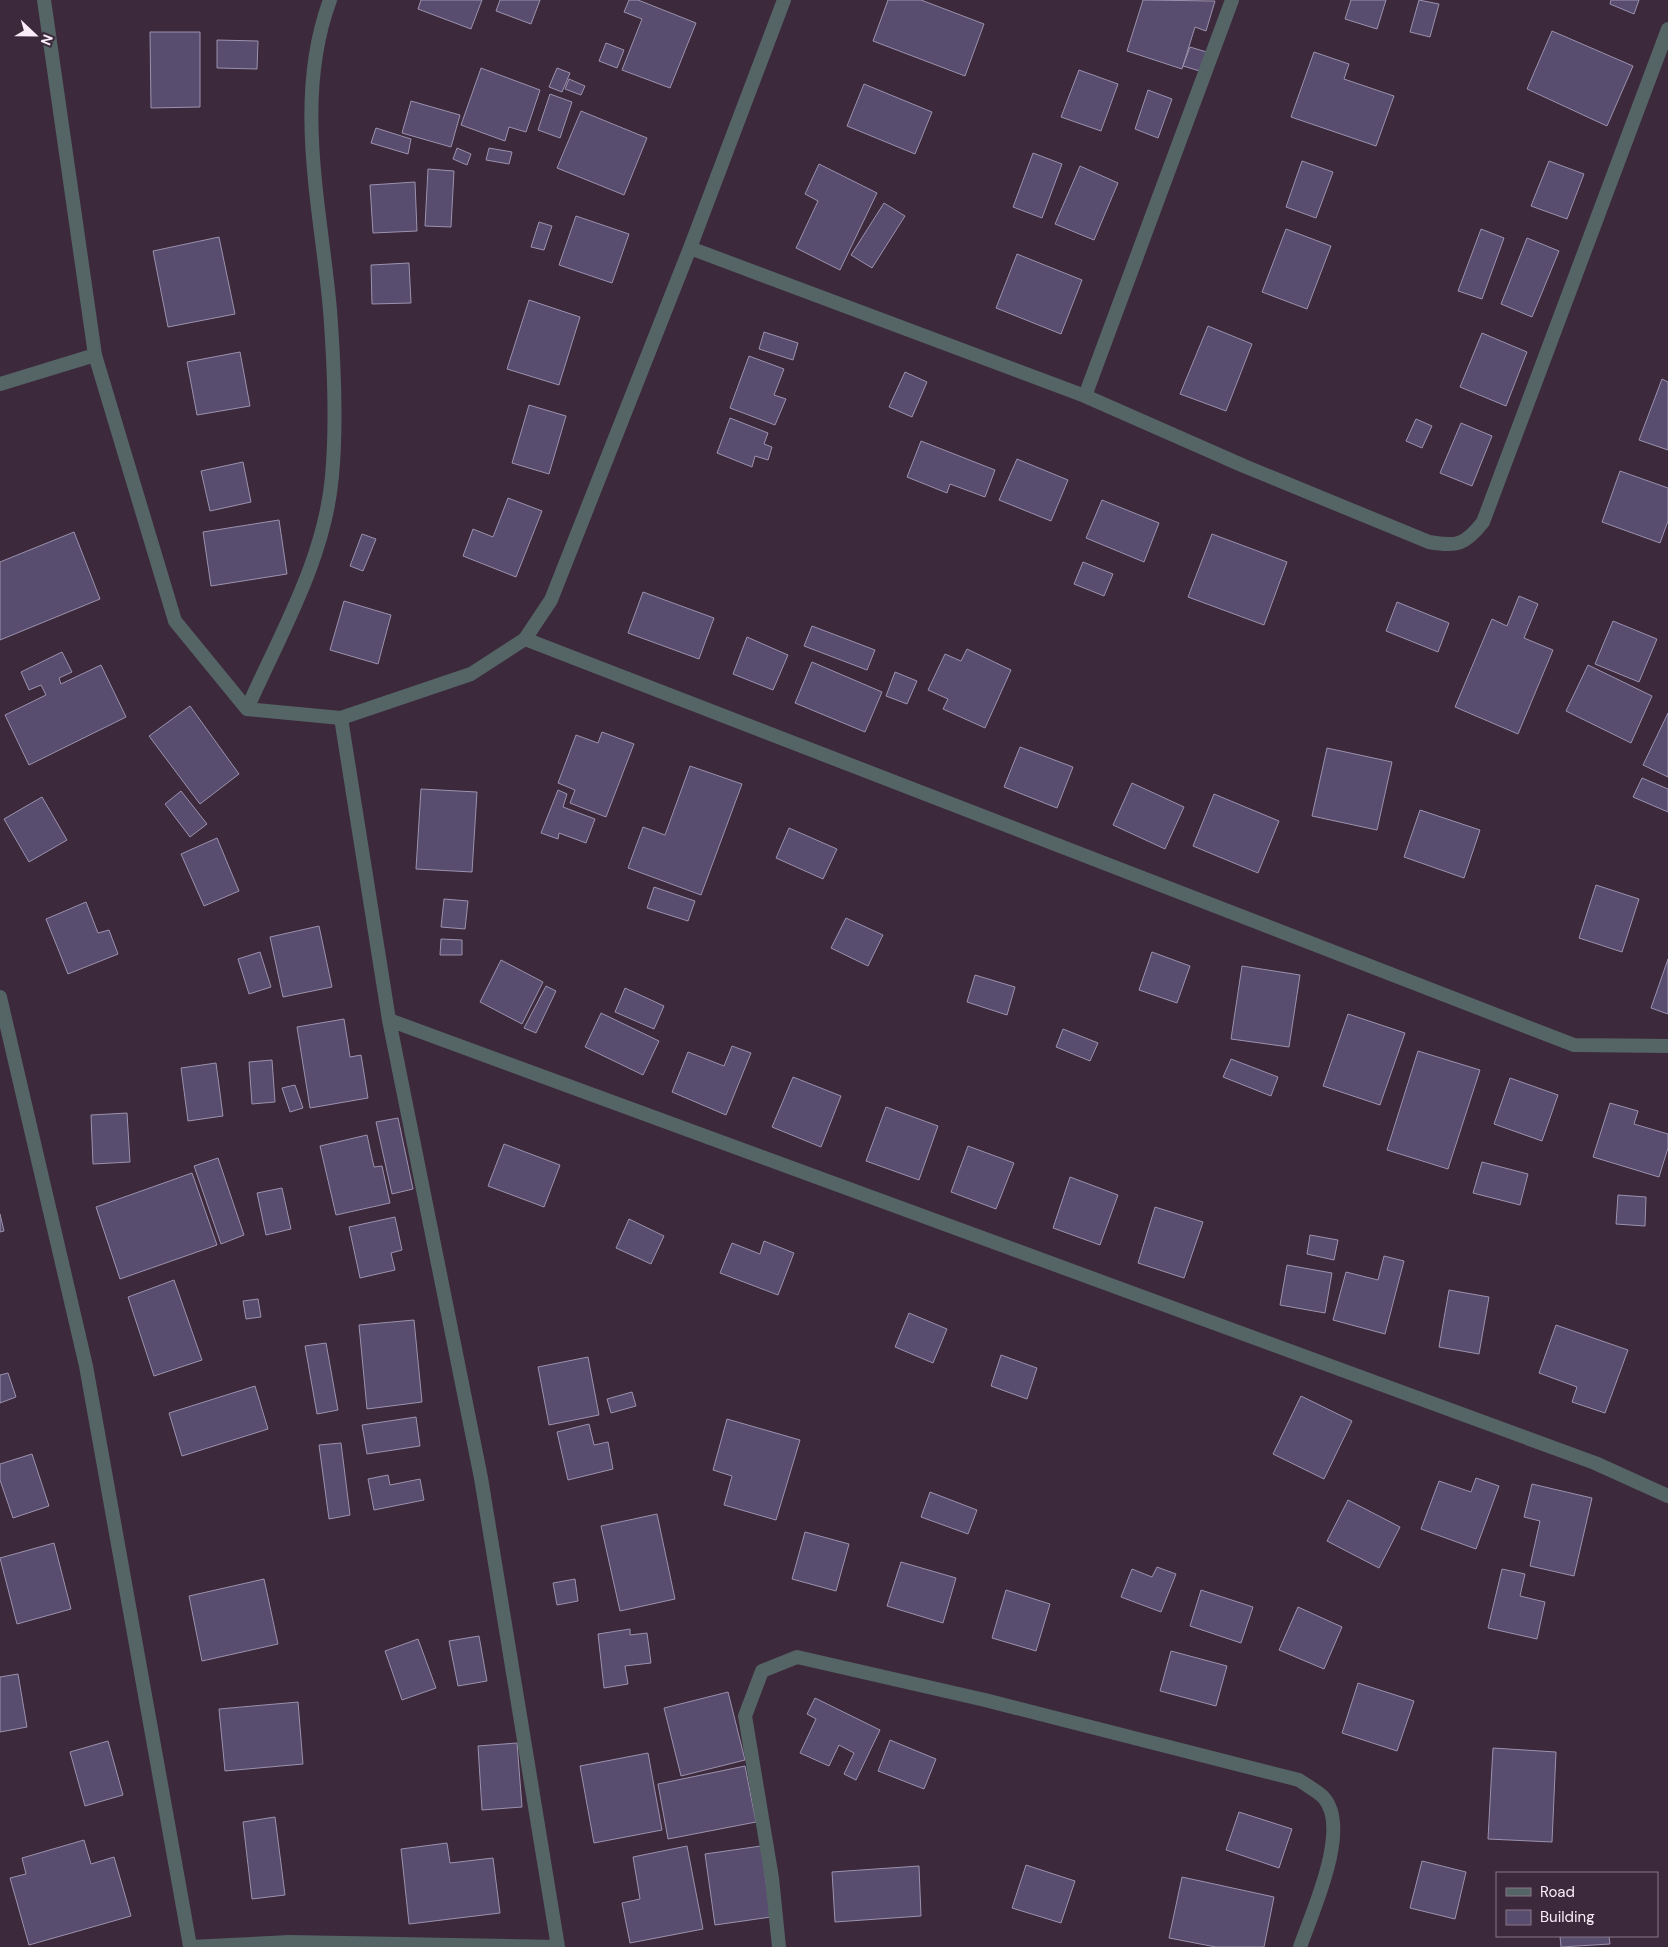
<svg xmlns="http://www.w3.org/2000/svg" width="1668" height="1947" font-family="'DM Sans',sans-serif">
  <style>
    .building { fill: #594d6f; stroke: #9b92ae }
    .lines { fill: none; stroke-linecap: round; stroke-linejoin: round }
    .minor { stroke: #556465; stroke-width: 14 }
  </style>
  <rect width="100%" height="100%" fill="#3c293b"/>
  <path class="building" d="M421 0H482L471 29 418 9Z
    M500 0H540L531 24 496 11Z
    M629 0H638L696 23 670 88 622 70 642 19 624 12Z
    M888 0H921L984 24 965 76 873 41Z
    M1143 0 1215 1 1206 31 1195 27 1182 69 1127 51Z
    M1351 0H1386L1377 29 1345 19Z
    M1419 0 1439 4 1430 37 1410 32Z
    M1611 0H1639L1634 14 1610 4Z
    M1552 31 1633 66 1607 126 1527 89Z
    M150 32H200V107L151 108Z
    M217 40 258 41 257 69 217 68Z
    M606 43 624 50 617 68 599 61Z
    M1190 47 1210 53 1203 72 1183 66Z
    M1314 52 1349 64 1344 79 1394 96 1376 146 1291 117Z
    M481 68 540 90 526 132 509 127 505 141 461 125Z
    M557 68 570 73 562 92 549 87Z
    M1079 70 1118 84 1101 131 1061 117Z
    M569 79 585 86 581 95 565 89Z
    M864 84 932 112 915 154 847 126Z
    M1148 90 1172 99 1158 138 1135 129Z
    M550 94 572 102 560 138 538 130Z
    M411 101 460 115 451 147 402 133Z
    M581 111 647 138 624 195 557 168Z
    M376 128 411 139 408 154 371 143Z
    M457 148 471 154 467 165 453 159Z
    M489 148 512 152 509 164 486 160Z
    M1033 153 1062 164 1042 218 1013 207Z
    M1302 161 1333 172 1316 218 1286 207Z
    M1549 161 1584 174 1567 219 1531 206Z
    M819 164 877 193 840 270 796 248 818 201 805 194Z
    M1080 166 1118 183 1094 240 1055 224Z
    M428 169 454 171 451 227 425 226Z
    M415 182 417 231 373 233 370 185Z
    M884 203 905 216 872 268 851 255Z
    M576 216 629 234 612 283 559 265Z
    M539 222 552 226 544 250 531 247Z
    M1286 229 1331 246 1307 309 1262 292Z
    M1481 229 1504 238 1482 299 1458 291Z
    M219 237 235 314 168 327 153 251Z
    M1527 238 1559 251 1532 317 1501 304Z
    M1017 254 1082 280 1061 334 996 308Z
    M409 263 411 303 372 304 371 265Z
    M529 300 580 317 559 385 507 369Z
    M1208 326 1252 344 1226 411 1180 394Z
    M764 332 798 343 793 360 759 349Z
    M1482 333 1527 352 1506 406 1460 387Z
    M240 352 250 406 197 415 187 362Z
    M749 356 784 369 774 395 786 399 775 425 730 408Z
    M905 372 927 382 912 417 889 407Z
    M1662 379 1668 382V450L1639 440Z
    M529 405 566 416 549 474 512 463Z
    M730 418 768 433 764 444 772 447 768 460 755 456 752 467 717 453Z
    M1416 419 1432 426 1422 448 1406 441Z
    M1461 423 1492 436 1472 486 1440 473Z
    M921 441 995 470 985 497 950 484 947 493 907 477Z
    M1017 459 1068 480 1051 521 999 500Z
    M243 462 251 502 210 511 201 471Z
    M1620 471 1668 488V521L1660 543 1602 522Z
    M508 498 542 511 516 577 463 556 473 529 493 537Z
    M1102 500 1159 523 1144 562 1086 538Z
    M279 520 287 574 211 586 203 532Z
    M74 532 100 599 0 640V562Z
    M362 534 376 539 363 571 350 566Z
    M1212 534 1287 562 1264 625 1188 597Z
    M1083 562 1113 574 1104 596 1074 584Z
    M643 592 714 618 699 659 628 633Z
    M1519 596 1538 604 1524 638 1553 650 1518 734 1455 707 1492 619 1507 626Z
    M344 601 391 615 378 664 330 650Z
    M1397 602 1449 623 1438 652 1386 631Z
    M1613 621 1657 639 1639 682 1595 664Z
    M812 626 875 650 867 670 804 646Z
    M747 637 788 655 773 690 733 674Z
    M967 649 1011 670 985 728 943 709 948 699 928 690 945 654 961 661Z
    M62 652 72 672 59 678 61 684 101 665 126 717 29 765 5 715 46 695 41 685 29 690 21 672Z
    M812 662 882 692 865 732 795 703Z
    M1588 665 1652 696 1631 743 1566 711Z
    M895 672 917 681 907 704 886 696Z
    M190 706 239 774 200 804 149 736Z
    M1668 713V777L1643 765Z
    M602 732 634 744 606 817 570 803 575 790 558 783 576 735 598 743Z
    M1020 747 1073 767 1057 808 1004 787Z
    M1327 748 1392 762 1377 830 1312 816Z
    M690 766 742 784 701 895 628 868 643 827 665 835Z
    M1642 778 1668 789V812L1633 797Z
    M1132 783 1184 807 1165 849 1113 825Z
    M421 789 477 792 472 872 416 869Z
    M558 790 567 794 563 807 595 819 586 843 559 833 558 839 541 833Z
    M181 791 207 824 190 837 165 804Z
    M1214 794 1279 821 1258 873 1193 846Z
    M42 797 67 840 29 862 4 819Z
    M1420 810 1480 830 1464 878 1404 857Z
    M789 828 837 849 823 879 776 858Z
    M217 838 239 891 204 906 181 854Z
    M1596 885 1639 899 1622 952 1579 938Z
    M654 887 695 901 688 921 647 908Z
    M444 899 468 901 465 929 441 927Z
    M86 902 98 933 109 930 118 954 68 974 46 919Z
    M846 918 883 935 868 966 831 948Z
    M319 926 332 987 283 997 270 937Z
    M441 939 462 940V955H440Z
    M260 952 271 987 249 994 238 959Z
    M1152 952 1190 966 1177 1003 1139 990Z
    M1668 959V1014L1651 1008Z
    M501 960 543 982 522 1024 480 1002Z
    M1242 966 1300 975 1289 1047 1231 1039Z
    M975 975 1015 987 1007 1015 967 1002Z
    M546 986 556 991 536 1033 524 1028Z
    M625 988 664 1006 654 1029 615 1012Z
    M601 1013 659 1041 643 1075 585 1047Z
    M1348 1014 1405 1033 1380 1105 1323 1086Z
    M344 1019 350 1057 361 1055 368 1098 310 1108 297 1027Z
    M1063 1029 1098 1043 1090 1061 1056 1047Z
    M732 1046 751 1053 726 1115 672 1092 688 1052 724 1066Z
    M1418 1051 1480 1070 1448 1169 1387 1150Z
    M1231 1059 1278 1077 1271 1096 1223 1077Z
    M272 1060 275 1102 252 1104 249 1062Z
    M216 1063 223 1116 188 1121 181 1068Z
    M793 1077 841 1096 821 1147 772 1127Z
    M1510 1078 1558 1095 1542 1141 1494 1124Z
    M295 1085 303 1108 290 1112 282 1088Z
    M1610 1103 1638 1111 1634 1124 1668 1134V1148L1659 1177 1593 1157Z
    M886 1107 938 1126 919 1180 866 1161Z
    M127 1113 130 1162 93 1164 91 1115Z
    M398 1118 413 1189 392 1194 376 1122Z
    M367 1135 374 1167 382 1166 390 1203 336 1215 320 1146Z
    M504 1144 560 1165 544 1207 488 1186Z
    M968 1146 1014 1163 996 1209 951 1192Z
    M218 1158 244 1235 221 1244 194 1166Z
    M1482 1162 1528 1174 1520 1205 1473 1193Z
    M192 1173 217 1245 120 1279 96 1207Z
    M1070 1177 1118 1195 1100 1245 1053 1228Z
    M282 1188 291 1229 266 1235 257 1193Z
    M1618 1195 1646 1197 1645 1226 1616 1224Z
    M1155 1207 1203 1222 1184 1278 1138 1263Z
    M0 1214 4 1231 0 1232Z
    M395 1217 402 1250 391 1253 395 1270 360 1278 349 1227Z
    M629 1219 664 1236 651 1264 616 1248Z
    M1310 1235 1338 1240 1334 1260 1307 1254Z
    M764 1241 794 1253 778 1295 720 1273 732 1243 760 1254Z
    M1384 1256 1404 1261 1385 1334 1333 1320 1346 1272 1378 1280Z
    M1287 1265 1332 1273 1325 1313 1280 1305Z
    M174 1280 202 1360 154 1376 128 1297Z
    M1449 1290 1489 1297 1479 1354 1439 1347Z
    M258 1299 261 1317 246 1319 243 1301Z
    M909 1313 947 1329 933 1363 895 1347Z
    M414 1320 422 1402 367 1409 359 1325Z
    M1556 1325 1628 1350 1605 1413 1572 1402 1577 1387 1539 1373Z
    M326 1343 338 1410 317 1414 305 1346Z
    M1001 1355 1037 1368 1027 1399 991 1386Z
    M588 1357 599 1415 549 1425 538 1367Z
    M8 1373 16 1397 0 1403V1375Z
    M255 1386 268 1429 182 1456 169 1413Z
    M632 1392 636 1406 611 1413 607 1399Z
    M1301 1396 1352 1421 1324 1479 1273 1454Z
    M416 1417 420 1446 367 1454 362 1425Z
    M727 1419 800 1440 776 1520 724 1505 732 1476 713 1470Z
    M589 1424 594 1445 608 1442 613 1469 568 1480 557 1432Z
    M341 1443 350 1515 329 1519 319 1445Z
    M32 1454 49 1506 13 1518 0 1480V1464Z
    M388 1475 390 1485 420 1479 424 1500 374 1510 368 1479Z
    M1476 1478 1499 1486 1476 1549 1421 1529 1439 1481 1471 1492Z
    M1532 1484 1592 1498 1574 1576 1530 1566 1540 1521 1524 1517Z
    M930 1492 977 1510 968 1534 921 1517Z
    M1348 1500 1400 1527 1379 1568 1327 1541Z
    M657 1514 675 1599 620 1611 601 1526Z
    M805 1532 849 1544 836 1591 792 1579Z
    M54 1543 71 1609 17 1624 0 1558Z
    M901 1562 956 1578 943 1623 887 1606Z
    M1157 1567 1176 1574 1161 1612 1121 1597 1132 1569 1152 1577Z
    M1502 1569 1525 1574 1520 1596 1545 1602 1537 1639 1488 1628Z
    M264 1579 278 1644 202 1661 189 1596Z
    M575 1579 578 1601 557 1605 553 1583Z
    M1006 1590 1050 1604 1036 1651 992 1638Z
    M1201 1590 1253 1607 1241 1643 1190 1626Z
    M1298 1607 1342 1627 1324 1669 1279 1650Z
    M630 1629V1635L647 1633 651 1663 625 1666 628 1684 604 1688 598 1634Z
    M479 1636 487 1681 458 1686 449 1641Z
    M418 1639 436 1688 402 1700 385 1651Z
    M1171 1651 1227 1666 1216 1706 1160 1691Z
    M18 1674 27 1727 0 1732V1677Z
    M1358 1683 1414 1701 1397 1751 1342 1733Z
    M728 1692 745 1760 681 1776 664 1708Z
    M815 1698 880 1730 856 1780 844 1774 854 1753 839 1745 829 1766 800 1753 816 1719 807 1714Z
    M298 1702 303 1764 225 1771 219 1709Z
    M890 1740 936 1759 924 1789 878 1771Z
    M108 1741 123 1795 85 1806 70 1752Z
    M517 1743 522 1807 482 1810 478 1746Z
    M1493 1748 1556 1752 1552 1842 1488 1839Z
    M648 1753 662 1830 594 1843 580 1766Z
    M745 1766 756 1822 668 1839 658 1784Z
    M1239 1812 1292 1829 1279 1868 1226 1850Z
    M275 1817 285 1895 252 1899 243 1822Z
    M84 1840 91 1864 114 1857 131 1916 29 1945 10 1878 26 1874 22 1858Z
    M447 1843 450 1863 493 1858 500 1913 409 1924 401 1849Z
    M687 1846 703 1929 630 1943 622 1903 640 1899 633 1857Z
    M761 1846 771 1917 715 1925 705 1854Z
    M1422 1861 1466 1872 1455 1919 1410 1908Z
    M1026 1865 1075 1881 1061 1923 1012 1908Z
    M919 1866 921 1916 835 1922 832 1872Z
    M1182 1877 1274 1897 1264 1947H1216L1169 1938Z
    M1560 1936H1609L1610 1944 1561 1947Z"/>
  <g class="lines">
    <path class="minor" d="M44 0 95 355 175 621 247 709 341 718 471 674 525 639 551 600 690 248 784 0
      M1232 0 1085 396 1244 466 1429 542C1457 547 1465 545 1483 522L1668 29
      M690 248 1085 396
      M0 384 95 355
      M525 639 1574 1045 1668 1046
      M247 709C280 634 325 559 332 476 337 423 334 363 330 310 321 208 293 100 330 0
      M0 997 86 1366 190 1946
      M389 1020 1595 1463 1668 1496
      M190 1947 289 1942 558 1947 481 1478 389 1020 341 718
      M779 1947 772 1878 745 1716 762 1671 797 1657 985 1700 1299 1780C1307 1786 1318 1791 1324 1798 1351 1829 1312 1912 1300 1947"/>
  </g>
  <rect x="1496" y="1872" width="162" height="65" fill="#3c293b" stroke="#887787"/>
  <rect x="1506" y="1888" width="25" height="8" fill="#556465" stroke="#887787"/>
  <text x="1540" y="1897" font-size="15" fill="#faedf9">Road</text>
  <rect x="1506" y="1910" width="25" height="15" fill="#594d6f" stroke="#887787"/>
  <text x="1540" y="1922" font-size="15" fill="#faedf9">Building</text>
  <g transform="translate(35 35) rotate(112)" stroke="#3c293b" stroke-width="4" paint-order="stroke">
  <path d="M0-4L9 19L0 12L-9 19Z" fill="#faedf9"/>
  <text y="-8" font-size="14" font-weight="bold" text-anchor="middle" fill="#faedf9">N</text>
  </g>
</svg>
